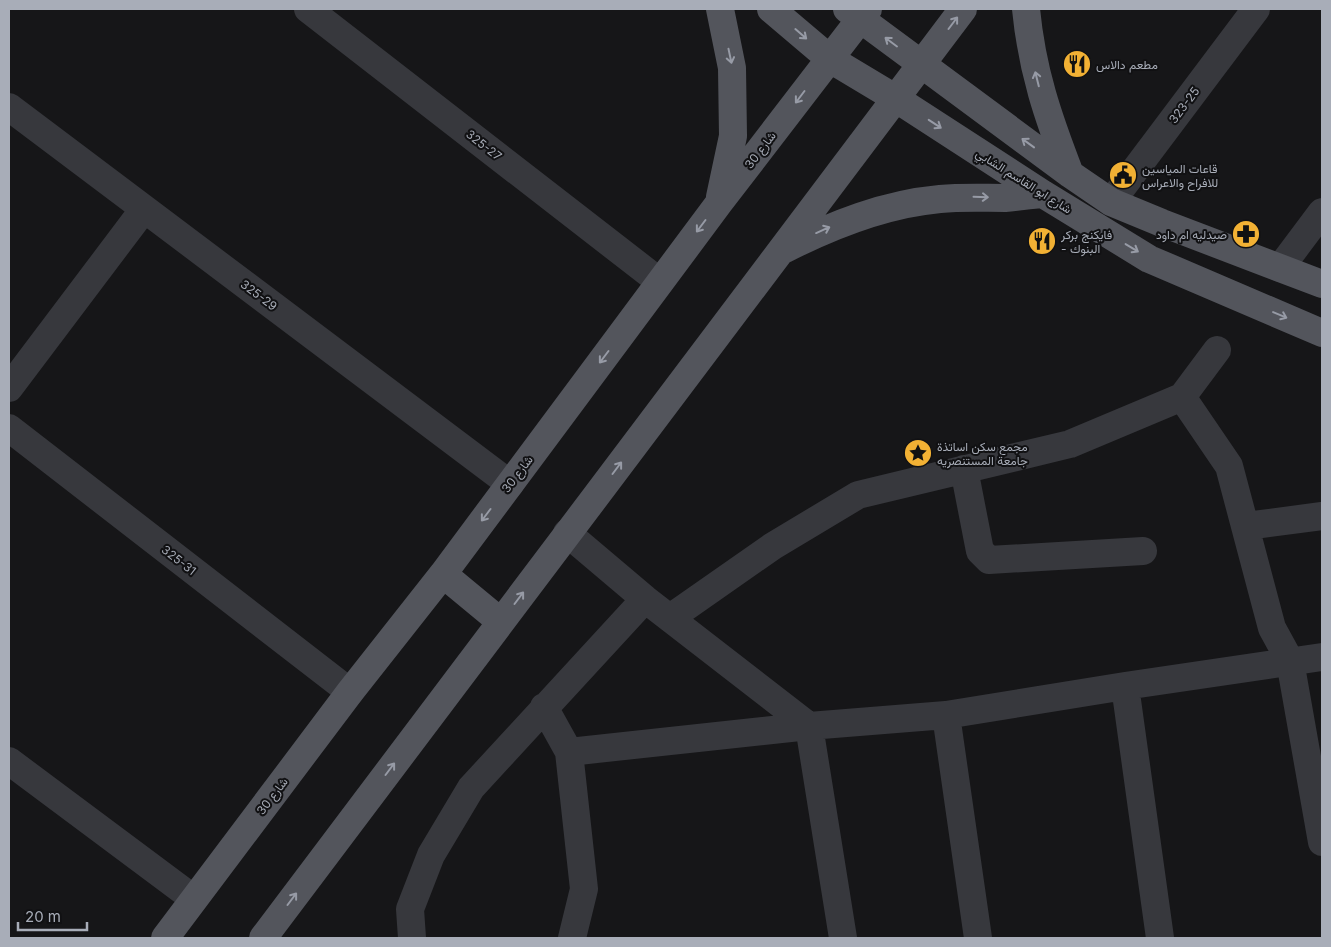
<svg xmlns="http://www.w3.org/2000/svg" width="1331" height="947" font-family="Inter,Vazirmatn,sans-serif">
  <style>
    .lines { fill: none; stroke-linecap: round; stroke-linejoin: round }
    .minor { stroke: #37383d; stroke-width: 28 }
    .major { stroke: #53555c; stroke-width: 28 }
    .oneway { stroke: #979ba6 }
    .labels { text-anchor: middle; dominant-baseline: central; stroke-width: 4; stroke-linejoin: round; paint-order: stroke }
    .poi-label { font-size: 12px; fill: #a8adb8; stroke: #111113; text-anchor: start }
    .street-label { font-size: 12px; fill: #a8adb8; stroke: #111113 }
  </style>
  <rect width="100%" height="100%" fill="#161618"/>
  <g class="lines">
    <path class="minor" d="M308 9 660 282
      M9 107 510 484
      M1111 202 1256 9
      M1280 268 1322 212
      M9 388 144 209
      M1182 397 1229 466 1272 628 1290 661 1322 842
      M9 428 350 692
      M964 469 980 551 989 560 1143 551
      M1246 526 1322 516
      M567 533 645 599 809 726 843 938
      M670 618 773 546 858 495 1070 444 1182 397 1217 350
      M1125 686 1160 938
      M544 707 569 752 584 889 572 938
      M946 715 978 938
      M569 752 809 726 946 715 1125 686 1322 657
      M9 761 194 899
      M412 938 410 909 431 855 471 788 645 599"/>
    <path class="major" d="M720 9 732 68 733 136 720 197
      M771 9 830 59 895 98 1043 194 1149 259 1322 333
      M847 9 1070 174 1111 202 1162 223 1322 284
      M1026 9C1032 71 1048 117 1070 174
      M785 249C834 224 885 204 940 199 962 197 983 198 1005 198 1017 197 1030 195 1043 194
      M443 574 501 622
      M165 938 350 692 443 574 719 203 868 9
      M263 938 963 9"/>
  </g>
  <defs><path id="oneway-shaft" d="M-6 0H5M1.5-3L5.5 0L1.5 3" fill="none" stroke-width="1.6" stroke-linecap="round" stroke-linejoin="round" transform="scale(1.25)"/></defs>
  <g class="oneway">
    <use href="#oneway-shaft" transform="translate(953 23) rotate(-53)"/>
    <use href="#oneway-shaft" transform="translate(801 34) rotate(41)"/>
    <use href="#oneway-shaft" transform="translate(891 42) rotate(-143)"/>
    <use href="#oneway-shaft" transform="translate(730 56) rotate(78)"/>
    <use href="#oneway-shaft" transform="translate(1037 79) rotate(-104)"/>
    <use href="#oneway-shaft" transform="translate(800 97) rotate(127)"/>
    <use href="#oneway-shaft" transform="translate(935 124) rotate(33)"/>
    <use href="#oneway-shaft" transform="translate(1028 143) rotate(-144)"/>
    <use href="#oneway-shaft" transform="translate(981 197) rotate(2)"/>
    <use href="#oneway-shaft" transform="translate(701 226) rotate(127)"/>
    <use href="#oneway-shaft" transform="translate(823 230) rotate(-24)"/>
    <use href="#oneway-shaft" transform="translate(1132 248) rotate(31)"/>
    <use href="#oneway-shaft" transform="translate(1280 315) rotate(23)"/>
    <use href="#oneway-shaft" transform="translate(604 357) rotate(127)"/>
    <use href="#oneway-shaft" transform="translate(617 468) rotate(-53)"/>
    <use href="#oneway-shaft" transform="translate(486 515) rotate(127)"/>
    <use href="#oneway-shaft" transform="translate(519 598) rotate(-53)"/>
    <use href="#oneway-shaft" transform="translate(390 769) rotate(-53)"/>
    <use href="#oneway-shaft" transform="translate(292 899) rotate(-53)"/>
  </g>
  <defs>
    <symbol id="restaurant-disc" viewBox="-11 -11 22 22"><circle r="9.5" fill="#f2b134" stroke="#111113"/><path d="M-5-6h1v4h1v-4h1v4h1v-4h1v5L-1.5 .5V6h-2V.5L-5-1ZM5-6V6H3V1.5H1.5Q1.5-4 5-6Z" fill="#111"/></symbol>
    <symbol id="civic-disc" viewBox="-11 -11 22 22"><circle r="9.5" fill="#f2b134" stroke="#111113"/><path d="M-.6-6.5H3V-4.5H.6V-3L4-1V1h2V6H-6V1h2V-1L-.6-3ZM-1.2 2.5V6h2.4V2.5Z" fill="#111"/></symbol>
    <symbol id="pharmacy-disc" viewBox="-11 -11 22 22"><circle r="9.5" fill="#f2b134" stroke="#111113"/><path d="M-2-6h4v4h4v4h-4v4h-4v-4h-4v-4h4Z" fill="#111"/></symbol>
    <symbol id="sight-disc" viewBox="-11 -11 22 22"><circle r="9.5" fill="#f2b134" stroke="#111113"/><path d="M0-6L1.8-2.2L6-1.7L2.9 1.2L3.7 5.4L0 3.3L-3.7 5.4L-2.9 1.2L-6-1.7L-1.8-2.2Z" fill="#111"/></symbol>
  </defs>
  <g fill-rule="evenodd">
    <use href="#restaurant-disc" x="1061" y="48" width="32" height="32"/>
    <use href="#civic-disc" x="1107" y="159" width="32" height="32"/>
    <use href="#pharmacy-disc" x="1230" y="218" width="32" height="32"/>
    <use href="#restaurant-disc" x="1026" y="225" width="32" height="32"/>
    <use href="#sight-disc" x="902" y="437" width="32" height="32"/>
  </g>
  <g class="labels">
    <g class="poi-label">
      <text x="1096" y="64">مطعم دالاس</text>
      <text x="1142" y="168">قاعات المياسين<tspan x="1142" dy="14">للافراح والاعراس</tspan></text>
      <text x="1061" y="234">فايكنج بركر<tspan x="1061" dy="14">- البنوك</tspan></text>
      <text x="1227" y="234" text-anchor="end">صيدليه ام داود</text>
      <text x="937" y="446">مجمع سكن اساتذة<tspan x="937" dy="14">جامعة المستنصريه</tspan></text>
    </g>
    <g class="street-label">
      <text transform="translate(1184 105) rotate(-53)">323-25</text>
      <text transform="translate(484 145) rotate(38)">325-27</text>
      <text transform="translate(760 150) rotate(-53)">شارع 30</text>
      <text transform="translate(1024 181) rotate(32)">شارع ابو القاسم الشابي</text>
      <text transform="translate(259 295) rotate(37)">325-29</text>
      <text transform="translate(517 474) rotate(-53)">شارع 30</text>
      <text transform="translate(179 560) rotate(38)">325-31</text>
      <text transform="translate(272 796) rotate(-53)">شارع 30</text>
    </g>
  </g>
  <rect width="1331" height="947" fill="none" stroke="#a8adb8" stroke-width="20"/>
  <path d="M18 922v8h69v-8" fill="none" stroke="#a8adb8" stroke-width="2.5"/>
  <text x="25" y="922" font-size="15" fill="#a8adb8" stroke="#111113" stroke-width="4" paint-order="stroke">20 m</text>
</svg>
